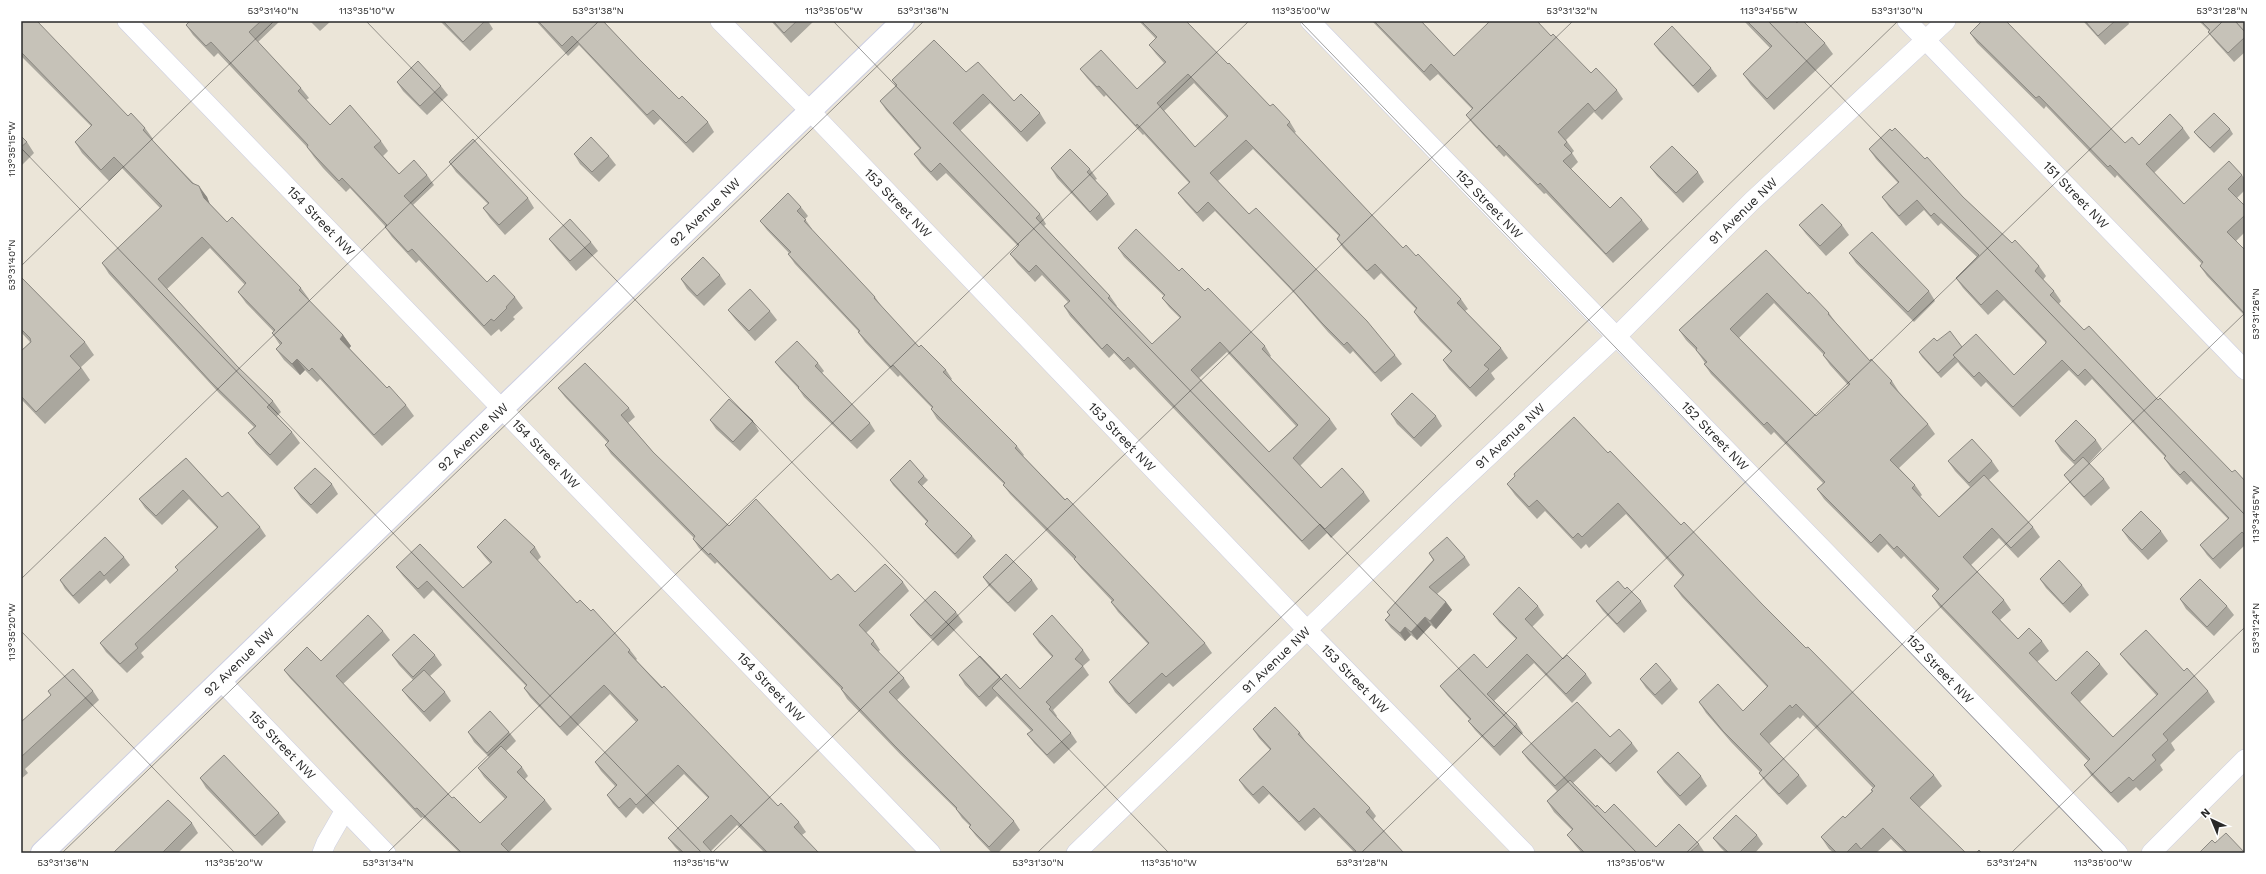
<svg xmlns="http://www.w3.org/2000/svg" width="2266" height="874" font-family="'Work Sans',sans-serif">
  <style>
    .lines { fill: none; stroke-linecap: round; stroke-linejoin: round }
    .minor-casing { stroke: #cdcfe2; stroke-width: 20 }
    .tertiary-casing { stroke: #cdcfe2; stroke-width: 24 }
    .minor { stroke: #fff; stroke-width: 19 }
    .tertiary { stroke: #fff; stroke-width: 22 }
    .wall { fill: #aaa79e; fill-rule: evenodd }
    .shaded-wall { fill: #8b8881 }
    .building { fill: #c6c2b8; stroke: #8b8881; fill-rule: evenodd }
    .ticks { fill: none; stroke: #282828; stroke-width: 1; stroke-opacity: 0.45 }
    .labels { text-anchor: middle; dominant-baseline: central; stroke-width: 4; stroke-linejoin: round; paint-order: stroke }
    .street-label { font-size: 13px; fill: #282828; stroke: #fff }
    .neatline { fill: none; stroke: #282828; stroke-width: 1.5 }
    .ticks-label { font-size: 10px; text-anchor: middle; fill: #282828 }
  </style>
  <rect width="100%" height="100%" fill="#ebe5d8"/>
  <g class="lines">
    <defs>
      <path id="minor" d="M127 21 931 853
        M720 21 811 112 1307 630 1525 853
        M1310 21 2118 853
        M1907 21 2245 370
        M220 680 386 853
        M322 853 326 843 345 810
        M1076 853 1446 496 1617 336 1752 201 1946 21
        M2151 853 2245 759"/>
      <path id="tertiary" d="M42 853 903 21"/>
    </defs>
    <use href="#minor" class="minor-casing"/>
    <use href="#tertiary" class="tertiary-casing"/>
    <use href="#minor" class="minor"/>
    <use href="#tertiary" class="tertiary"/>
  </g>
  <path class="wall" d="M21 21 128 116 145 128 153 139 152 140 207 197 209 203 227 222 301 288 309 299 308 300 343 335 351 346 349 348 387 388 406 405 414 416 382 446 320 379 317 382 305 370 300 375 284 360 276 349 280 345 272 333 274 332 246 303 238 292 245 285 210 248 167 289 237 366 273 401 281 412 277 416 292 432 300 443 277 466 256 444 248 433 254 427 219 393 109 274 102 263 160 208 122 168 109 181 82 153 75 142 91 126 21 56Z
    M188 21H280L258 42 301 88 309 98 306 100 330 125 381 141 388 151 383 156 399 174 427 175 434 185 413 205 487 282 515 297 523 308 513 317 515 319 501 332 499 329 491 336 419 260 416 263 392 237 385 227V226L350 188 346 192 323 168 314 157 307 147 218 53 214 57 193 35 186 25 189 22Z
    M310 21H331L320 31Z
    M440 21H488L493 29 470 51Z
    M536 21H603L639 59 679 99 708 122 714 132 693 153 660 119 654 125 579 45 568 56Z
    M771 21H814L791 43Z
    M1139 21H1186L1228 64 1270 106 1290 122 1296 132 1294 133 1403 248 1416 256 1461 299 1468 309 1465 311 1501 348 1508 358 1491 373 1495 379 1476 397 1449 369 1443 360 1451 352 1420 321 1414 312 1416 309 1381 273 1374 280 1343 248 1337 239 1339 236 1253 149 1218 181 1249 214 1395 355 1402 364 1381 382 1353 351 1350 354 1328 332 1296 295 1215 211 1203 222 1185 202 1178 193 1189 183 1144 134 1143 135 1106 95 1104 97 1087 78 1080 69 1137 89 1164 63 1156 54 1149 45 1156 39ZM1194 83 1227 118 1195 147 1164 111Z
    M1372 21H1421L1454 56 1551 36 1591 73 1617 90 1623 99 1602 120 1594 112 1566 140 1574 151 1572 153 1578 162 1571 169 1610 208 1642 220 1649 229 1613 263 1546 193 1544 194 1506 155 1504 157 1473 124 1466 115 1472 109 1438 74 1430 81Z
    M1744 21H1795L1825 43 1833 54 1774 110 1751 85 1743 74 1770 48Z
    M2083 21H2128L2129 24 2105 45Z
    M2199 21H2242L2245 24V52L2234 62 2215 41 2208 32 2209 31Z
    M1970 33 2125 143 2139 145 2183 128 2190 138 2154 173 2184 204 2242 175 2245 179V190L2237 198 2245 206V232L2236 241 2245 251V316L2207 276 2200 266 2202 264 2117 175 2115 178 2046 106 2044 109 1977 43Z
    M1654 44 1711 68 1717 76 1698 93 1659 51Z
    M966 72 1014 101 1040 113 1046 123 1027 142 990 103 960 131 1040 214 1046 224 1044 226 1110 296 1117 306H1116L1152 344 1180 318 1169 307 1162 298 1164 296 1124 257 1118 248 1179 271 1205 291 1265 346 1271 356 1270 357 1330 419 1337 429 1300 466 1321 488 1364 492 1370 501 1331 538 1327 533 1309 550 1134 367 1130 370 1114 353 1109 358 1070 316 1064 306 1068 302 1042 275 1035 282 1017 263 1010 254 1018 246 946 173 937 181 921 164 914 154 920 149 886 110 880 101 896 86 892 80ZM1227 352 1296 426 1269 452 1199 378Z
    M397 82 441 86 448 95 427 115 403 91Z
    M2230 129 2233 134 2214 153 2198 137 2194 132Z
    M21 136 27 142 34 153 21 166Z
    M1869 149 1925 159 1963 197 2012 243 2039 266 2046 276 2043 280 2054 291 2061 301 2059 304 2084 330 2158 400 2232 472 2245 481V545L2220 569 2207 555 2200 545 2228 519 2191 481 2187 485 2171 468 2164 458 2165 457 2092 379 2085 386 2069 370 2020 417 1986 382 1981 387 1960 365 1958 362 1941 378 1922 357 1919 352 1937 341 1962 347 2014 375 2046 343 2004 300 1988 315 1963 288 1956 278 1977 257 1941 223 1938 226 1924 210 1906 226 1889 207 1882 197 1898 183 1876 159Z
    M574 154 609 156 616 165 599 182 580 164Z
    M449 162 528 198 534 208 505 235 490 218 483 208 488 204 456 172Z
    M1650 167 1698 172 1704 182 1683 203 1657 176Z
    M1051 168 1090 169 1097 179 1095 180 1108 194 1115 204 1097 221 1057 178Z
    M801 207 808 216 805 219 812 229V230L875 297 882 307 919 347 946 370 952 379 951 380 1017 446 1024 455 1023 456 1205 643 1212 653 1173 687 1169 683 1136 714 1115 692 1109 682 1148 644 1118 612 1111 602 1112 601 1081 568 1074 559 1010 494 1003 485 1004 484 937 419 931 409 932 408 900 375 898 377 865 342 858 332H859L795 264 788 254 789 253 767 230 760 221Z
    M1799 225H1842L1849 235 1826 256 1806 234Z
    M549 239 591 242 598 251 576 271 556 248Z
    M1766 250 1808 294 1829 313 1836 323 1870 361 1892 381 1899 392 1928 424 1935 434 1899 468 1915 485 1922 495 1920 497 1939 517 1970 487 1955 471 1948 461H1992L1999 471 1989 480 2033 527 2040 537 2018 558 1999 538 1971 565 2004 600 2011 610 2000 620 2018 639 2042 641 2049 651 2037 662 2056 681 2100 664 2108 674 2080 702 2113 737 2157 696 2128 664 2120 654 2184 671 2208 691 2215 702 2171 743 2175 750 2160 765 2163 770 2140 791 2136 787 2118 803 2091 775 2084 765 2088 761 1939 606 1932 596 1937 591 1904 556 1901 559 1887 544 1878 553 1824 499 1817 489 1823 483 1774 432 1771 435 1711 374 1704 364 1705 363 1703 360 1696 350 1686 340 1679 330ZM1774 303 1824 355H1823L1830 365 1848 385 1816 416 1739 338Z
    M1849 253 1929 291 1935 301 1914 322 1856 263Z
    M720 275 726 284 704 306 687 289 681 279Z
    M21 277 85 342 94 355 81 367 90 380 45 424 21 399V351L30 342 21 332Z
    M728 310 770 311 777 320 755 341 735 319Z
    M775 362 818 363 824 371 822 373 870 423 875 431 857 449 804 397 798 388 781 370Z
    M558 388 629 408 635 417 628 423 653 452 729 526 831 580 855 592 903 582 909 591 866 633 874 641 880 650 878 652 904 678 910 687 897 700 1014 821 1020 830 998 853H992L976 836 969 827 970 826 962 818 956 809 900 754 847 699 841 689 717 562 715 564 699 548 693 539 694 538 611 454 605 445 608 443 565 397Z
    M1391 414 1436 416 1442 426 1421 447 1397 424Z
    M710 420 753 421 759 431 740 451 716 429Z
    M2096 440 2102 449 2089 463 2104 479 2110 488 2091 506 2071 484 2064 475 2075 465 2061 451 2055 441Z
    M1608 453 1762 604 1934 775 1942 786 1919 808 1966 853H1905L1891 839 1876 853H1834L1829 849 1821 837 1845 818 1872 791 1873 788 1803 715 1800 719 1798 717 1769 744 1799 775 1807 786 1787 805 1767 784 1759 773 1760 772 1731 742 1706 713 1699 702 1743 711 1767 687 1682 597 1674 586 1683 577 1626 514 1589 548 1586 544 1581 549 1545 511 1537 519 1515 495 1507 484Z
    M186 458 222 497 260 527 266 536 141 653 144 657 127 673 106 652 100 643 178 571 175 567 217 528 189 499 162 525 145 508 139 499Z
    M924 476 928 480 922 486 972 536 976 541 958 559 929 529 925 524 927 522 893 485 890 480Z
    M332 484 338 494 317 514 301 498 294 488Z
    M2122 530 2161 531 2168 541 2148 560 2129 540Z
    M477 547H535L541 557 537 561 577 603 630 650 637 659 636 660 778 806 799 822 806 832 802 835 819 853H765L737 825 711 851 713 853H681L675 847 668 838 708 798 684 774 643 814 636 807 626 818 613 804 607 795 615 786 601 771 595 762 636 722 610 694 567 736 530 697 524 688 526 686 433 590 424 599 403 576 396 567 463 588 490 563 484 556Z
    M1429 553 1465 557 1470 565 1437 594 1446 602 1452 610 1436 629 1431 625 1417 640 1411 635 1405 641 1391 628 1385 620 1389 615 1387 612 1433 560Z
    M124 557 130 565 110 584 106 579 79 604 65 589 60 580Z
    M983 577 1032 580 1038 589 1015 612 989 586Z
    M2040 579 2082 585 2089 595 2070 613 2046 588Z
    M1625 589 1641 601 1647 611 1624 633 1603 611 1596 601Z
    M2180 599 2227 606 2234 615 2214 636 2186 609Z
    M1538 606 1544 615 1532 627 1563 659 1586 674 1592 683 1572 703 1534 663 1494 701 1517 724 1523 733 1500 756 1475 730 1468 721 1470 720 1447 695 1440 686 1487 668 1516 639 1499 622 1493 614Z
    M956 612 963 622 938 646 917 624 910 615Z
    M383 631 390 640 343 684 452 798 480 823 505 799 484 777 478 768 489 757 474 742 468 732H509L516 741 506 751 522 767 528 776 525 779 545 800 552 809 509 852 510 853H460L423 817 421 818 290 678 284 670 321 661Z
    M1033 634 1083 650 1090 660 1083 666 1089 675 1053 710 1057 716 1056 717 1071 733 1077 742 1054 764 1034 743 1027 734 1031 731 997 696 986 707 965 685 959 675 1000 677 1001 679 1020 689 1052 657 1039 643Z
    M392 655H435L442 665 430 676 445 692 451 701 430 722 409 699 402 690 413 680 399 665Z
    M1640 679 1671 680 1678 689 1662 705 1646 688Z
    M48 691H93L99 700 25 769 28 773 21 779V722L51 695Z
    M1253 729 1300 733 1306 742 1370 808 1376 816 1373 820 1404 853 1354 852 1320 817 1305 831 1269 794 1259 804 1245 789 1239 780 1270 750 1259 738Z
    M1610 737 1632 743 1638 751 1616 772 1601 757 1573 783 1596 807 1656 847 1699 844 1705 853H1582L1575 845 1567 835 1572 830 1554 812 1547 801 1557 791 1528 760 1522 752Z
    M1657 772 1701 776 1707 786 1686 806 1664 782Z
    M200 778 279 813 286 822 262 846 206 788Z
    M192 823 198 833 178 853H113Z
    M1757 835 1763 844 1755 853H1726L1720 847 1713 838Z"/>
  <path class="shaded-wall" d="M199 186 207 197 212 209 204 198Z
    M343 335 351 346 348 350 340 339Z
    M297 359 305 370 300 375 292 364Z
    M1446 602 1452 610 1436 629 1430 621Z
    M1425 617 1431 625 1417 640 1411 632Z
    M1405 627 1411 635 1405 641 1400 633Z"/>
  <path class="building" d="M21 21H37L128 116 131 113 145 128 143 130 192 183 199 186 204 198 227 222 232 217 301 288 299 290 343 335 340 339 387 388 389 386 406 405 374 435 312 368 309 371 297 359 292 364 276 349 282 343 272 333 275 330 238 292 246 283 202 237 158 279 237 366 273 401 267 407 292 432 270 455 248 433 256 426 211 382 102 263 162 206 114 157 101 170 75 142 92 125 21 52Z
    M190 21H261L249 32 301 88 298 91 330 125 350 105 381 141 374 147 399 174 414 160 427 175 404 196 487 282 494 275 515 297 506 307 507 308 494 321 491 319 484 326 412 249 408 252 385 227 387 225 342 178 339 181 316 157 307 147 308 145 211 42 206 46 186 25Z
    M443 21H485L463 42Z
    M538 21H603L639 59 679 99 682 96 708 122 686 143 653 110 647 115 572 36 562 46Z
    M773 21H797L784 33Z
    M1141 21H1186L1228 64 1229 63 1270 106 1273 104 1290 122 1287 125 1403 248 1406 245 1416 256 1418 254 1461 299 1457 303 1501 348 1484 365 1489 369 1470 388 1443 360 1452 351 1414 312 1417 308 1375 264 1367 271 1337 239 1340 235 1246 140 1210 173 1249 214 1256 208 1367 321 1395 355 1375 373 1347 342 1344 345 1322 323 1289 286 1208 202 1197 213 1178 193 1190 182 1137 124 1136 126 1099 86 1097 87 1080 69 1101 50 1137 89 1166 62 1149 45 1157 37ZM1188 74 1228 116 1195 147 1157 103Z
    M1374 21H1421L1454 56 1489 22 1488 21H1537L1551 36 1553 34 1591 73 1596 68 1617 90 1595 111 1588 103 1558 132 1567 142 1564 145 1572 153 1563 161 1610 208 1621 197 1642 220 1606 254 1540 183 1538 185 1499 145 1497 148 1466 115 1473 108 1431 64 1424 72Z
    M1747 21H1795L1797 23 1798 21H1803L1825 43 1767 99 1743 74 1772 46Z
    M1982 21H2006L2125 143 2132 137 2139 145 2170 114 2183 128 2146 164 2184 204 2229 161 2242 175 2228 189 2245 206V215L2227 232 2245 250V314L2200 266 2203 262 2110 165 2108 167 2039 96 2036 98 1970 33Z
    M2085 21H2115L2098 36Z
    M2201 21H2242L2245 24V37L2228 53 2208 32 2210 30Z
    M1672 26 1711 68 1693 86 1654 44Z
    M934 40 966 72 978 62 1014 101 1021 94 1040 113 1021 132 983 94 953 123 1040 214 1036 218 1110 296 1108 298 1152 344 1181 317 1162 298 1165 295 1118 248 1136 229 1179 271 1182 268 1205 291 1208 288 1265 346 1262 349 1330 419 1293 458 1321 488 1342 468 1364 492 1325 529 1320 524 1302 541 1128 357 1124 361 1107 344 1102 349 1064 306 1070 301 1036 265 1029 272 1010 254 1019 245 940 163 931 172 914 154 921 148 880 101 897 85 892 80ZM1220 342 1298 425 1269 452 1191 370Z
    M418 61 441 86 420 106 397 82Z
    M2214 113 2230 129 2210 148 2194 132Z
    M1895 128 1925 159 1927 157 1963 197 2012 243 2015 240 2039 266 2035 271 2054 291 2050 295 2084 330 2089 326 2158 400 2160 398 2232 472 2235 470 2245 481V535L2242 532 2213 559 2200 545 2229 518 2184 471 2180 475 2164 458 2166 456 2085 369 2078 376 2062 360 2013 407 1979 372 1974 377 1953 355 1976 334 2014 375 2046 343V341L1997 290 1981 305 1956 278 1979 255 1934 213 1931 216 1917 200 1899 216 1882 197 1899 182 1869 149 1890 129 1892 131Z
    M21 136 27 142 21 147Z
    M591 137 609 156 592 172 574 154Z
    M473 139 528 198 499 225 483 208 489 203 449 162Z
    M1672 146 1698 172 1676 193 1650 167Z
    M1070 149 1090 169 1087 172 1108 194 1090 212 1051 168Z
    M788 193 801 207 797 211 806 220 804 221 875 297 874 298 919 347 921 345 946 370 943 372 1017 446 1015 448 1065 500 1067 498 1091 523 1205 643 1166 677 1162 673 1129 704 1109 682 1149 643 1111 602 1114 600 1074 559 1076 557 1003 485 1005 483 931 409 933 407 893 365 891 367 858 332 860 331 788 254 791 252 760 221Z
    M1822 204 1842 225 1820 246 1799 225Z
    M570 219 591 242 570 261 549 239Z
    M1872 232 1929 291 1908 312 1849 253Z
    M1766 250 1808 294 1809 292 1829 313 1828 314 1870 361 1871 359 1892 381 1890 383 1928 424 1890 460 1915 485 1912 488 1939 517 1984 475 2033 527 2011 548 1992 528 1963 557 2004 600 1992 612 2018 639 2029 628 2042 641 2029 653 2056 681 2087 651 2100 664 2071 693 2113 737 2158 694 2120 654 2146 630 2184 671 2187 668 2208 691 2163 734 2168 740 2152 755 2156 760 2133 781 2129 777 2111 793 2084 765 2090 759 1932 596 1939 589 1897 546 1894 549 1880 534 1871 543 1817 489 1825 482 1767 422 1764 425 1704 364 1707 362 1696 350 1697 348 1679 330ZM1767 293 1825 353 1823 355 1850 384 1816 416 1730 329Z
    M703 257 720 275 697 296 681 279Z
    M21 277 85 342 70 356 81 368 36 412 21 396V351L31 342 30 338 21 329Z
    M750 289 770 311 749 331 728 310Z
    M1950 331 1962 347 1953 355 1955 357 1938 373 1919 352 1934 338 1937 341Z
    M797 341 818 363 815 366 870 423 851 441 798 388 799 387 775 362Z
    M585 363 629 408 621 415 653 452 729 526 756 499 831 580 838 574 855 592 885 564 903 582 859 625 874 641 871 644 904 678 889 692 1014 821 989 847 969 827 971 825 956 809 957 808 894 745 841 689 843 688 710 553 709 555 693 539 695 536 605 445 609 441 558 388Z
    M1412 393 1436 416 1414 438 1391 414Z
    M729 399 753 421 733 442 710 420Z
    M1574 417 1608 453 1610 451 1681 525 1684 522 1762 604 1806 648 1808 647 1934 775 1910 798 1966 853H1908L1883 828 1861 849 1856 843 1846 853H1837L1821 837 1843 816 1845 818 1873 791 1871 790 1875 786 1796 704 1792 708 1790 705 1760 734 1799 775 1779 794 1759 773 1762 770 1723 731 1699 702 1718 684 1743 711 1768 686 1674 586 1684 575 1618 503 1582 537 1578 533 1573 538 1537 500 1529 507 1507 484 1515 476 1514 474Z
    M2076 420 2096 440 2074 461 2055 441Z
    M1972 439 1992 461 1969 483 1948 461Z
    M2083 457 2104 479 2084 497 2064 475Z
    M186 458 222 497 228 492 260 527 135 644 138 648 120 664 100 643 178 570 175 567 218 527 183 490 156 516 139 499Z
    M910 460 924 476 918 482 972 536 955 554 925 524 928 521 890 480Z
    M315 468 332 484 311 505 294 488Z
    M2141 511 2161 531 2142 550 2122 530Z
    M505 519 535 547 530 552 577 603 580 600 591 611 593 609 630 650 628 652 662 688 664 686 778 806 781 803 799 822 794 827 819 853H768L731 815 703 842 713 853H684L668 838 709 797 678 765 636 805 630 798 619 808 607 795 617 785 595 762 638 720 604 685 560 727 524 688 527 685 427 581 418 589 396 567 420 544 463 588 492 562 477 547Z
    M105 537 124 557 104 576 100 571 73 596 60 580Z
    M1447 537 1465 557 1429 587 1446 602 1430 621 1425 617 1411 632 1405 627 1400 633 1385 620 1390 615 1387 612 1434 560 1429 553Z
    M1006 554 1032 580 1008 603 983 577Z
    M2059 560 2082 585 2063 604 2040 579Z
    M2200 579 2227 606 2207 627 2180 599Z
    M1618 581 1625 589 1627 587 1641 601 1617 624 1596 601Z
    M1519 587 1538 606 1525 619 1563 659 1567 655 1586 674 1566 694 1527 654 1487 694 1517 724 1494 747 1468 721 1471 719 1440 686 1474 654 1487 668 1517 638 1493 614Z
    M935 591 956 612 931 636 910 615Z
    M368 615 383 631 336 676 452 798 454 797 480 823 507 797 478 768 501 746 522 767 517 772 545 800 501 844 510 853H462L417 808 415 809 284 670 307 647 321 661Z
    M1052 615 1083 650 1075 659 1083 666 1046 702 1051 707 1049 709 1071 733 1047 755 1027 734 1033 730 992 688 1006 674 1020 689 1053 656 1033 634Z
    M414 634 435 655 413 677 392 655Z
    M980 656 1000 677 979 697 959 675Z
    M1656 663 1671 680 1655 695 1640 679Z
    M73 669 93 691 21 757V722L51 695 48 691Z
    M424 670 445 692 424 712 402 690Z
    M1577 702 1610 737 1619 729 1632 743 1610 764 1595 749 1555 786 1522 752Z
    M1275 707 1300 733 1298 734 1370 808 1366 812 1404 853H1354L1356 851 1314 808 1299 822 1263 786 1253 795 1239 780 1271 749 1253 729Z
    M490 711 509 732 487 753 468 732Z
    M1678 752 1701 776 1680 796 1657 772Z
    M224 755 279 813 255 836 200 778Z
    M1570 780 1596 807 1597 805 1605 813 1614 804 1656 847 1679 824 1699 844 1689 853H1585L1567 835 1573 829 1547 801Z
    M168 800 192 823 162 853H113Z
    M1736 815 1757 835 1739 853H1729L1713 838Z
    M2226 833 2245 853H2199L2212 840 2215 843Z
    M1979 850 1982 853H1976Z"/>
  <path class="ticks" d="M366 21 1169 853M833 21 1637 853M1300 21 2104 853M1768 21 2245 515M2235 21 2245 32M21 148 702 853M21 266 274 21M21 579 599 21M21 631 235 853M62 853 924 21M387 853 1249 21M712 853 1573 21M1037 853 1898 21M1361 853 2223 21M1686 853 2245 313M2011 853 2245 627"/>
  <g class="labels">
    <g class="street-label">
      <text transform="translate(2076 195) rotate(46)">151 Street NW</text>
      <text transform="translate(898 203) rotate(46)">153 Street NW</text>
      <text transform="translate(1489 204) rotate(46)">152 Street NW</text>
      <text transform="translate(1743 211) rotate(-44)">91 Avenue NW</text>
      <text transform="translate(705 212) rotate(-44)">92 Avenue NW</text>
      <text transform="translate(321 221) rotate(46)">154 Street NW</text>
      <text transform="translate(1510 436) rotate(-43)">91 Avenue NW</text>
      <text transform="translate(1715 436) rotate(46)">152 Street NW</text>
      <text transform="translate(473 437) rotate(-44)">92 Avenue NW</text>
      <text transform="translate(1122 437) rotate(46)">153 Street NW</text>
      <text transform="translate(546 454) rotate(46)">154 Street NW</text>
      <text transform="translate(1276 660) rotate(-44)">91 Avenue NW</text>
      <text transform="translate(239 662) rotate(-44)">92 Avenue NW</text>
      <text transform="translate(1940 669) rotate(46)">152 Street NW</text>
      <text transform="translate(1355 679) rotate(46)">153 Street NW</text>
      <text transform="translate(771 687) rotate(46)">154 Street NW</text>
      <text transform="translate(282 745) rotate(46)">155 Street NW</text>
    </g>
  </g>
  <rect width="2266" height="874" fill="none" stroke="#ffffff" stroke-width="44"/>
  <g transform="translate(2212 820) rotate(316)" stroke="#ffffff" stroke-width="3" paint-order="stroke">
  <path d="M0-3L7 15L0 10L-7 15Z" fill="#282828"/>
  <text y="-6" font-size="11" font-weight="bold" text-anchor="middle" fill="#282828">N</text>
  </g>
  <rect x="22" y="22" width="2222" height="830" class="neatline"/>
  <g class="ticks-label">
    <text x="273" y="14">53°31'40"N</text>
    <text x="367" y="14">113°35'10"W</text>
    <text x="598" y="14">53°31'38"N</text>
    <text x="834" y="14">113°35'05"W</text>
    <text x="923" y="14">53°31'36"N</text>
    <text x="1301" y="14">113°35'00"W</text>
    <text x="1572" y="14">53°31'32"N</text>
    <text x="1769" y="14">113°34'55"W</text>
    <text x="1897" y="14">53°31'30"N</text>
    <text x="2222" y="14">53°31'28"N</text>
    <text transform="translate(11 149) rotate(-90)" y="4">113°35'15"W</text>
    <text transform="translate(11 265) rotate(-90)" y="4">53°31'40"N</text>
    <text transform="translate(2255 314) rotate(-90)" y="4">53°31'26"N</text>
    <text transform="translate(2255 514) rotate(-90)" y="4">113°34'55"W</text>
    <text transform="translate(2255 628) rotate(-90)" y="4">53°31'24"N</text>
    <text transform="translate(11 632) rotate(-90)" y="4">113°35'20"W</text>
    <text x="63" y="866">53°31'36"N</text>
    <text x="234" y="866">113°35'20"W</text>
    <text x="388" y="866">53°31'34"N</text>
    <text x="701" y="866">113°35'15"W</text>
    <text x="1038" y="866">53°31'30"N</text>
    <text x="1169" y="866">113°35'10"W</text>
    <text x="1362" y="866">53°31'28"N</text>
    <text x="1636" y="866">113°35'05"W</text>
    <text x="2012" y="866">53°31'24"N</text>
    <text x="2103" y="866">113°35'00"W</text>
  </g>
</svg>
